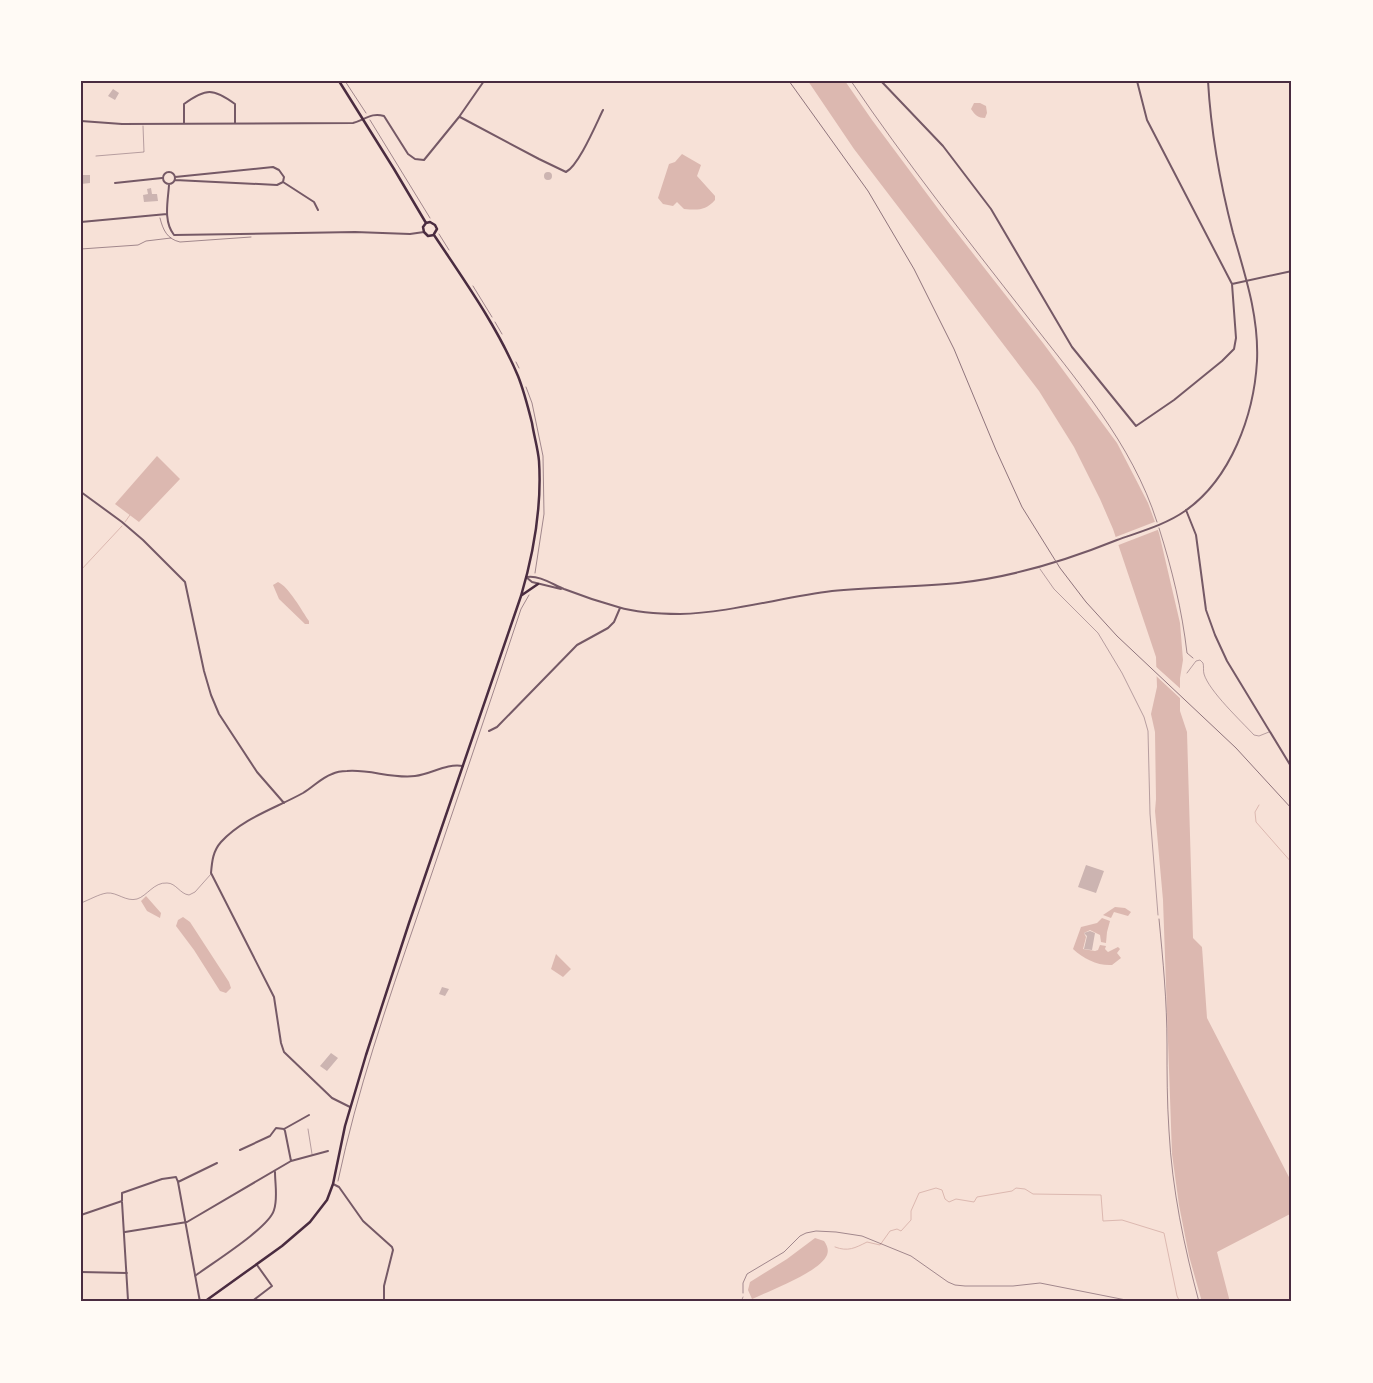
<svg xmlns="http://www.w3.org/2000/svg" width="1373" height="1383" font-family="Karla,sans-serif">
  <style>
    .water { fill: #dcb8b0 }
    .pier { fill: #f7e1d7 }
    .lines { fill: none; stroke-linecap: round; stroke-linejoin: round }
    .stream { stroke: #dcb8b0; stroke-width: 1 }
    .building { fill: #ccb4b1 }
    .path { stroke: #4a2c40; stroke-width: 0.5 }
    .service { stroke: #755966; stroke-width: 0.5 }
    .minor { stroke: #755966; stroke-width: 2 }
    .tertiary { stroke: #755966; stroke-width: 2 }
    .secondary { stroke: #4a2c40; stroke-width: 2.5 }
    .rail { stroke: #8f747c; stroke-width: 1 }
    .neatline { fill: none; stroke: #4a2c40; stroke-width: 2 }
  </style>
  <rect width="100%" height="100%" fill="#f7e1d7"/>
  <path class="water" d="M808 81H845L872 120 939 210 1043 343 1117 443 1148 503 1159 533 1180 623 1183 660 1180 678V711L1187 732 1193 938 1202 947 1207 1018 1292 1183V1213L1217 1252 1230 1302H1202L1189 1256 1179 1205 1172 1154 1163 900 1155 811 1156 799 1155 732 1151 714 1157 687 1156 657 1113 529 1100 499 1074 447 1039 391 854 149Z
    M974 103H980L986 106 987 113 985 118C978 118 975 115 971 109Z
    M682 154 701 165 697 176 715 196V200C705 211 698 210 684 209L677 202 673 206 663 204 658 198 669 164 675 162Z
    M157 456 180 479 139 522 115 504Z
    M278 582C289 587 302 611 309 621V624H305L279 599 273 585Z
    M146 896 161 913 160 918 147 911 141 901Z
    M1115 907 1125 908 1131 912 1128 916 1114 912 1111 918 1103 915Z
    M183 917 190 922 229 982 231 988 226 993 220 991 194 950 176 926 178 920Z
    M1102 918 1110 921 1107 932 1106 943 1101 942 1100 935 1090 930 1084 933 1086 937 1083 949 1095 951 1098 950 1100 945 1106 946 1105 949 1108 952 1118 947 1120 949 1117 953 1121 958 1112 965C1098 966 1084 959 1073 949L1081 927 1097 923Z
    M556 954 571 969 563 977 551 969Z
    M815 1238 824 1241C827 1245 829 1250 827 1255 820 1272 769 1291 752 1299L748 1290 750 1282 787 1259Z"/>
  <path class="pier" d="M1157 521 1160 529 1116 546 1113 538Z
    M1153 664 1183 691V701L1154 674Z"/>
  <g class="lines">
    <path class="stream" d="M125 522 130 515
      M81 570 122 526
      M1259 805 1255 812 1256 822 1292 863
      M835 1247C848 1252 855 1248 867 1242L880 1245 890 1231 897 1229 901 1231 911 1220V1211L919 1193 936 1188 942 1190 945 1199 949 1202 956 1199 974 1202 977 1197 1012 1191 1016 1188 1025 1189 1033 1194 1101 1195 1103 1221 1122 1220 1164 1233 1177 1296 1180 1302
      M738 1302V1301"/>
  </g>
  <path class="building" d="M113 89 119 93 115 100 108 96Z
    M544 176a4 4 0 1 1 8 0a4 4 0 1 1-8 0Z
    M81 175H90V183L81 184Z
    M151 188 152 194H157L158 201 144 202 143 195 148 194 147 189Z
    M1086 865 1104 871 1096 893 1078 887Z
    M1090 931 1095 933 1092 950 1084 949 1087 936 1084 933Z
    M442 987 449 989 445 996 439 994Z
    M331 1053 338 1058 327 1071 320 1066Z"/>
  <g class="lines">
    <path class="path" d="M345 81 366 113
      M851 81C906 162 966 238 1026 315 1076 380 1132 443 1157 522
      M370 120 430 218
      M160 218C163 230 167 239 180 242L251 237
      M439 234 449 250
      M81 249 138 245 146 241 171 238
      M473 286 492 317
      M495 322 502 334
      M516 362 519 368
      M526 387 532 403 543 456 544 514 535 573
      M1159 528C1172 569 1182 610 1187 653L1193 658
      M1290 770 1292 774
      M1159 919C1163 960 1167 1002 1167 1044 1167 1073 1167 1102 1169 1131 1172 1189 1184 1246 1199 1302
      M338 1181C357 1091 387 1004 417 917 452 814 487 712 521 609L529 595
      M743 1293V1283L747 1274 784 1252 800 1236 806 1233 816 1231 836 1232 862 1236 911 1256 948 1282 955 1285 965 1286H1013L1040 1283 1136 1302"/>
    <path class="service" d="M96 156 144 152 143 126
      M1040 569 1054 589 1098 633 1122 673 1144 717 1148 731 1150 814 1158 915
      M1187 673 1196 661 1200 660 1203 663C1204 666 1203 671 1204 674 1209 691 1241 721 1254 735L1259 736 1269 732
      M81 903C89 900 99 894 107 893 117 892 126 902 137 899 147 896 154 882 167 883 176 883 180 894 189 895L195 892 211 874
      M308 1129 312 1154
      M741 1302 743 1297"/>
    <path class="minor" d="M881 81 943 146 991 209 1072 347 1136 426 1174 400 1222 361 1234 349 1236 338 1232 284 1147 120 1137 81
      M460 117 539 159 566 172C579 165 596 124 603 110
      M81 121 122 124 353 123C365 120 371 112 384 116L408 154 415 159 424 160 459 117 484 81
      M184 124V104C206 88 213 88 235 104V123
      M163 178a6 6 0 1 1 12 0a6 6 0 1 1-12 0Z
      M175 180 277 185 283 182 284 177 279 170 273 167 175 177
      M283 182 314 202 318 210
      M115 183 162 178
      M169 185C168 201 163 221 174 235L355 232 410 234 424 232
      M81 222 167 214
      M1232 284 1292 271
      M81 492 122 522 143 540 185 582 204 671 211 695 219 714 257 772 284 803
      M489 731 497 727 577 645 608 628 614 622 620 608
      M350 1107 332 1098 284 1052 281 1043 274 997 211 873C212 861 213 851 221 842 243 818 276 808 303 793 313 787 321 778 332 774 336 772 342 771 347 771 370 769 392 779 415 776 432 774 446 763 463 766
      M284 1129 309 1115
      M240 1150 270 1136 276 1128 284 1129 285 1131 291 1161
      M333 1184 339 1187 363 1221 392 1247 393 1250 384 1286V1302
      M122 1202 128 1300 135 1301
      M81 1215 122 1201V1193L162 1179 176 1177 178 1182
      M125 1232 187 1222 291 1161 328 1151
      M81 1272 127 1273
      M195 1276C212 1263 269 1228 274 1210 278 1198 275 1184 275 1172
      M200 1302 178 1182 217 1163
      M251 1302 272 1286 257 1265"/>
    <path class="tertiary" d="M1186 510 1196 535 1206 610 1215 635 1227 661 1292 768
      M526 577 532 582 561 589
      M527 577C539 575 552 584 564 589 582 596 600 602 618 607 638 613 659 614 680 614 729 613 783 597 832 591 874 587 916 587 958 583 1013 577 1065 561 1117 540 1139 532 1165 525 1185 511 1231 479 1254 415 1257 361 1259 316 1245 275 1233 233 1220 183 1211 133 1208 81"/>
    <path class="secondary" d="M339 81 394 169 426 223
      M426 223 423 227 424 232 428 236 434 235
      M426 223 430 222 435 225 437 229 434 234
      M522 595 538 584
      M204 1302 282 1246 310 1222 327 1200 333 1184 345 1126 366 1055 409 923 521 596C534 552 542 508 539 461 538 449 534 436 532 423 528 407 524 391 518 376 497 326 464 280 434 235"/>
    <path class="rail" d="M789 81 868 191 914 269 954 349 996 450 1022 507 1060 568 1086 602 1117 636 1236 748 1292 809"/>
  </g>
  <rect width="1373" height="1383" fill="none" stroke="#fffaf5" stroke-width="165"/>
  <rect x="82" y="82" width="1208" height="1218" class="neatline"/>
</svg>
